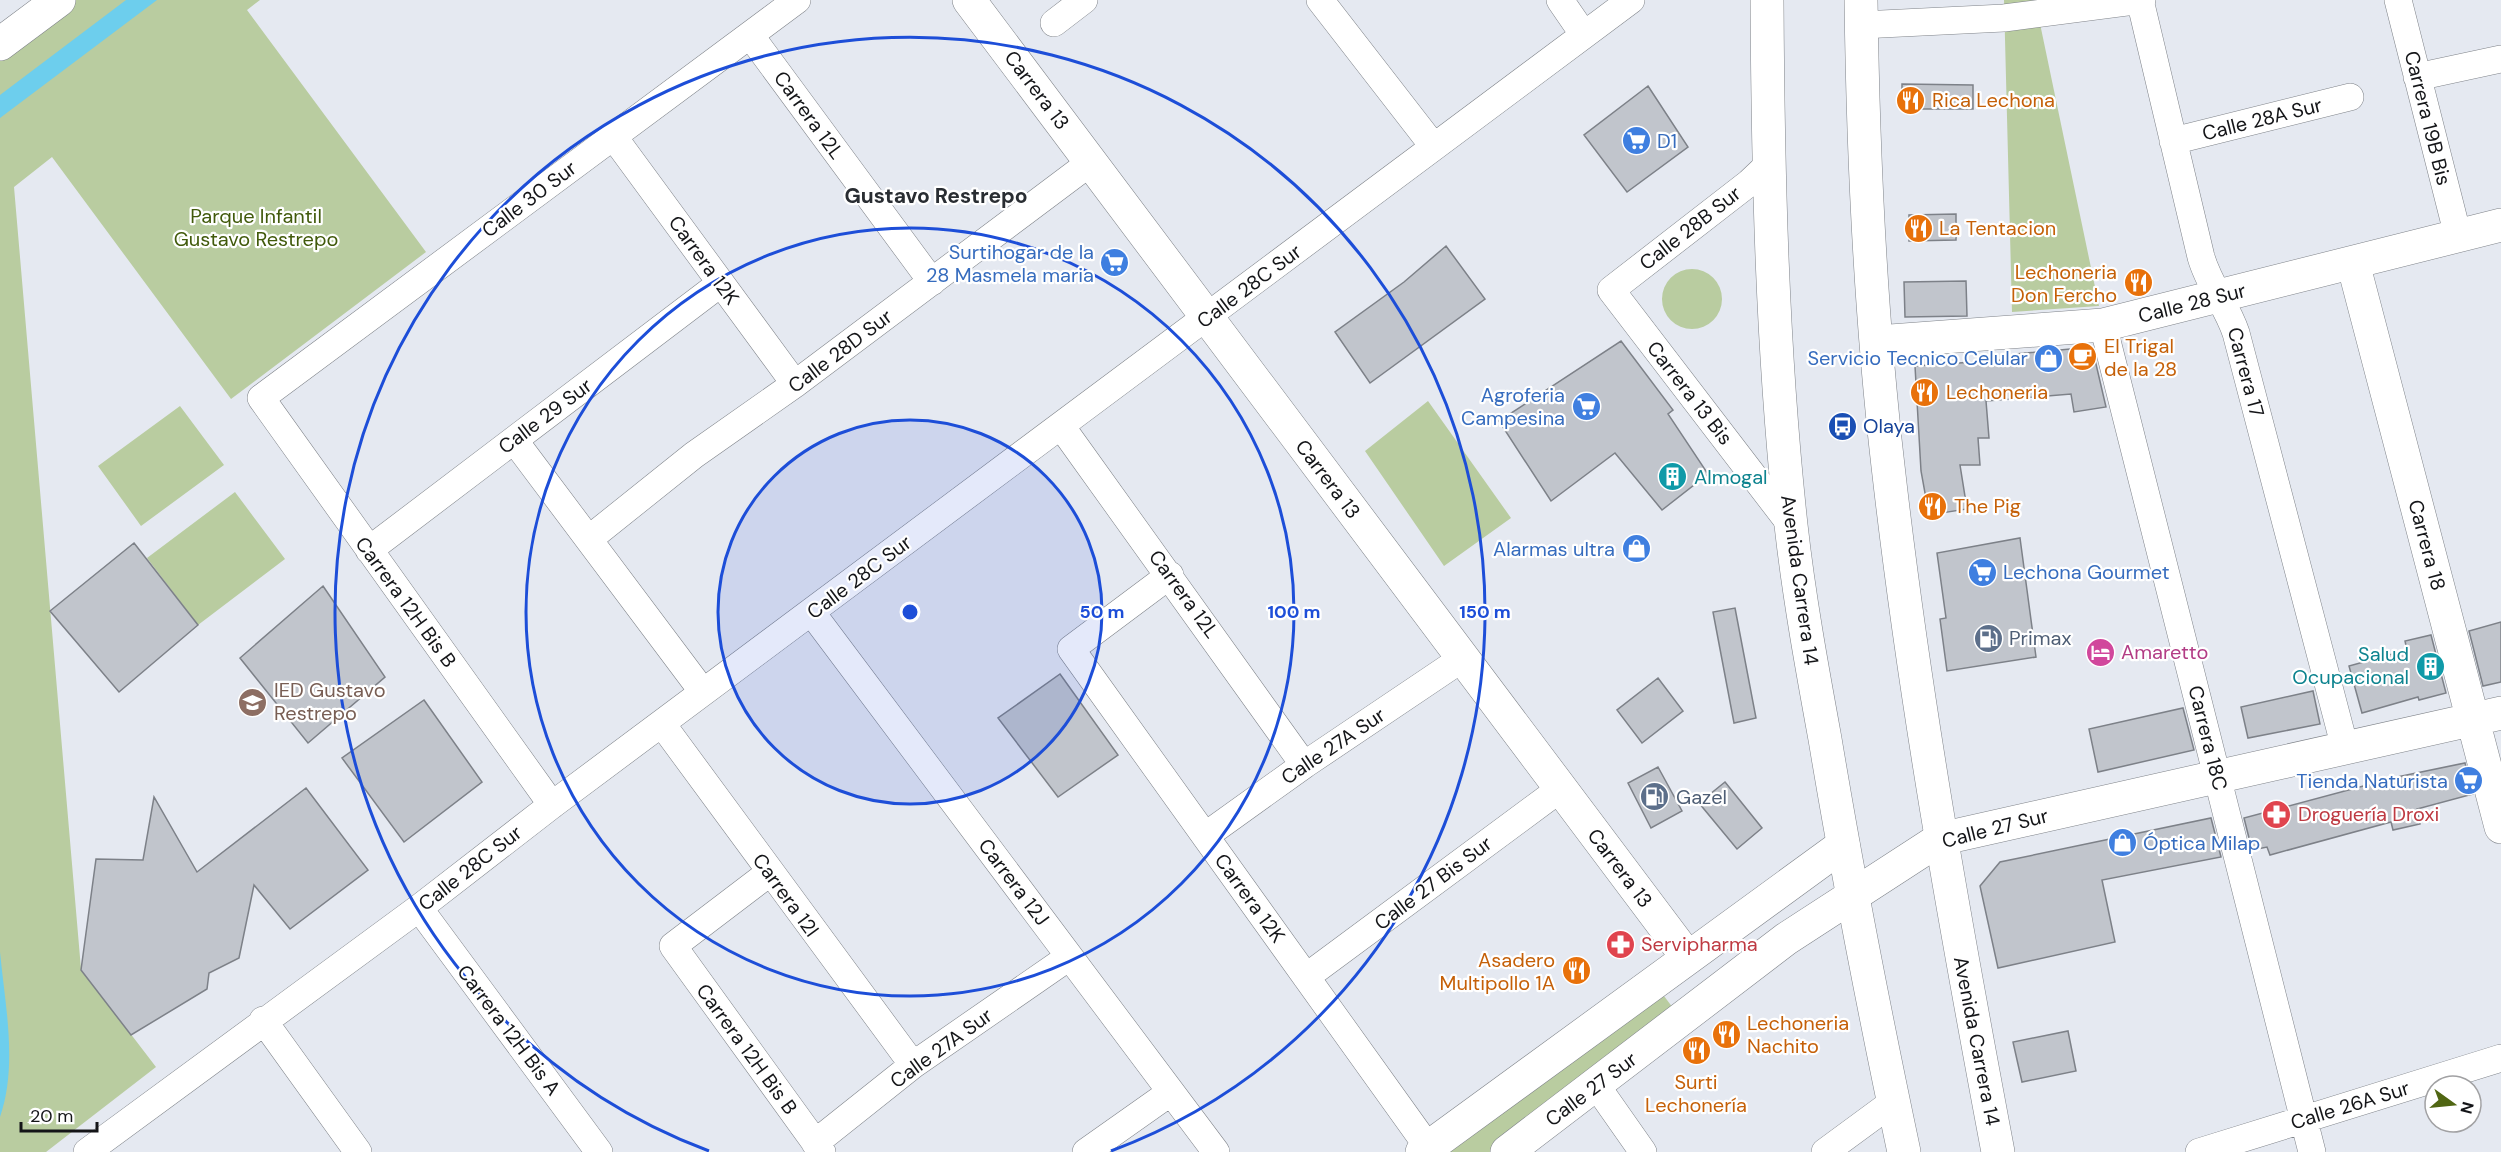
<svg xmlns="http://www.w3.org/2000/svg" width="2501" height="1152" font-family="'DM Sans',sans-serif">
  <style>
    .green { fill: #b9cca0 }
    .water { fill: #6dceed }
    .building { fill: #c1c5cc; stroke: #7d8188; stroke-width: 1.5 }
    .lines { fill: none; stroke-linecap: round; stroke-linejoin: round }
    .street-casing { stroke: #7f8389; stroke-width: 28 }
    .secondary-casing { stroke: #7f8389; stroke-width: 34 }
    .primary-casing { stroke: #7f8389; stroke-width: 34 }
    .street { stroke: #fff; stroke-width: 27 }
    .secondary { stroke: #fff; stroke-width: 33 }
    .primary { stroke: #fff; stroke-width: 33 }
    .ring { fill: none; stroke: #1d4ed8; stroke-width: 3 }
    .labels { text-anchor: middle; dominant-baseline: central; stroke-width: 4.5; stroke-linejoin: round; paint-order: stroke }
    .street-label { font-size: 20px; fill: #141518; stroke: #fff }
    .food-label { font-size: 20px; fill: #c56008; stroke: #fff; text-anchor: start }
    .shop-label { font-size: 20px; fill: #366cbe; stroke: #fff; text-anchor: end }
    .park-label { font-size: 20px; fill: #415a0b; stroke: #fff }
    .transit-label { font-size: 20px; fill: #164399; stroke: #fff; text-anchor: start }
    .culture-label { font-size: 20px; fill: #0d838f; stroke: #fff; text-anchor: start }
    .service-label { font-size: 20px; fill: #4e5e75; stroke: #fff; text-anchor: start }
    .hotel-label { font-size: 20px; fill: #b23c85; stroke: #fff; text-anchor: start }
    .education-label { font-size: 20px; fill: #785e54; stroke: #fff; text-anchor: start }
    .health-label { font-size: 20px; fill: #be3a42; stroke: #fff; text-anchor: start }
    .neighbourhood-label { font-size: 21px; font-weight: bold; fill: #292d32; stroke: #fff }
    .centre { fill: #1d4ed8; stroke: #fff; stroke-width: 3 }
    .ring-label { font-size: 18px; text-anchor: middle; font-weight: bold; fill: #1d4ed8; stroke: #fff; stroke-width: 4.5; stroke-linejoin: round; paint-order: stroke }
  </style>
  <rect width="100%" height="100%" fill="#e5e9f1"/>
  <path class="green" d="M76 0H260L247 10 426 252 231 399 52 157 14 187 81 969 156 1067 46 1152H0V56Z
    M2004 0H2067L2038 14 2099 306 2012 312Z
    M1662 299a30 30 0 1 1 60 0a30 30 0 1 1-60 0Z
    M1428 401 1511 518 1444 566 1365 451Z
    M180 406 224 465 141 526 98 466Z
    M235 492 285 559 198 625 147 558Z
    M1661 992 1676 1012 1490 1152H1449Z"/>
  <path class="water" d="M126 0H157L0 118V95Z
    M0 952C5 1005 18 1065 0 1117Z"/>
  <path class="building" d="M1902 84 1973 85V109H1902Z
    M1648 86 1688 147 1627 192 1584 135Z
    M1956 214V240L1909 241V215Z
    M1446 246 1485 299 1370 383 1335 332 1404 282Z
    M1966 281 1967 316 1905 317 1904 282Z
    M1621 341 1673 410 1668 414 1708 474 1662 510 1615 453 1551 501 1499 421Z
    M2092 347 2106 407 2074 412 2071 394 1986 401 1989 438H1978L1980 465H1960L1967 509 1929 515 1921 471 1915 366 2017 359 2016 354Z
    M2020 538 2036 657 1947 671 1940 619 1946 618 1937 553Z
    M134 543 198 625 119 692 50 611Z
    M323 586 385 677 308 743 240 658Z
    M1735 608 1756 718 1734 723 1713 612Z
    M2501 622V682L2483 686 2469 631Z
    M2431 635 2446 693 2419 700 2418 697 2362 713 2349 666 2407 650 2405 641Z
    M1060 674 1118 755 1058 797 998 718Z
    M1658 678 1683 711 1642 743 1617 710Z
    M2313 691 2320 724 2248 738 2241 707Z
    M424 700 482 782 404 842 342 758Z
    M2183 708 2194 750 2098 772 2089 729Z
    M2465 763 2473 794 2417 809 2420 824 2393 830 2391 822 2270 855 2267 847 2252 850 2244 818 2397 777Z
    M1658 767 1682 811 1651 828 1628 783Z
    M1725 782 1762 828 1737 849 1699 803Z
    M306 788 368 870 290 929 254 885 239 958 209 973 207 989 131 1035 81 970 96 859 143 860 154 797 197 872Z
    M2211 818 2221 857 2102 880 2115 942 1998 968 1980 886 2000 862Z
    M2068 1031 2076 1071 2022 1082 2013 1042Z"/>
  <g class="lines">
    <defs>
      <path id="street" d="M1320 0 1434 147
        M1560 0 1584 35
        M2140 0 2201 257C2209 285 2227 306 2236 333L2345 748
        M2398 0 2458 236
        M1054 23 1084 0
        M1861 25 2004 18 2142 0
        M750 35 932 282
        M2417 77 2501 59
        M613 136 795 384
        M2173 141 2350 97
        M1768 165 1749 183 1611 290 1791 525
        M2103 325 2312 1152
        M1061 426 1304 765
        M514 440 703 692
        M589 539 694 455 795 384 1091 162
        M369 550 721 283
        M1170 575 1071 649 1428 1147
        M812 613 1216 1152
        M662 724 913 1065
        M552 805 261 398 797 0
        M1205 836 1304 765 1463 658
        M769 873 673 946 822 1152
        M419 908 599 1152
        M1306 977 1560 789
        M263 1020 358 1152
        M1596 1085 1643 1152
        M815 1143 913 1065 1069 957
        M87 1152 419 908 552 805 1631 0
        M1086 1152 1171 1092
        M1825 1152 1893 1102
        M2199 1152 2501 1058"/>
      <path id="secondary" d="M969 0 1688 958
        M0 44 59 0
        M2353 263 2501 827
        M1877 342 2103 325 2501 225
        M1422 1152 1843 845
        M1507 1152 1786 939 1940 839 2501 713"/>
      <path id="primary" d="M1767 0C1768 176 1772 350 1791 525 1799 597 1812 668 1825 739 1848 877 1875 1015 1904 1152
        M1861 0C1863 156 1870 311 1888 466 1914 696 1955 924 1998 1152"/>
    </defs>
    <use href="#street" class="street-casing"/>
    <use href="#secondary" class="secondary-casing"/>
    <use href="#primary" class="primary-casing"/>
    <use href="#street" class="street"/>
    <use href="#secondary" class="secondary"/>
    <use href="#primary" class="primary"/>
  </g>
  <circle cx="910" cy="612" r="192" fill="#1d4ed8" fill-opacity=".12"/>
  <g class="ring">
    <circle cx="910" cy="612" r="192"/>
    <circle cx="910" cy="612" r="384"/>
    <path d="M709 1151A575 575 0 1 1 1111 1151"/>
  </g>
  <defs>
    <symbol id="restaurant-disc" viewBox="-11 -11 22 22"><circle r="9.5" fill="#e8710a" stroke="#fff"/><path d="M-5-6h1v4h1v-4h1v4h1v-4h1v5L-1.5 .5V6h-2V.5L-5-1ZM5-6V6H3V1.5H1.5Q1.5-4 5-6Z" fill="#fff"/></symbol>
    <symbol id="supermarket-disc" viewBox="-11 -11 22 22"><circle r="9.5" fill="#3f7fe0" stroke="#fff"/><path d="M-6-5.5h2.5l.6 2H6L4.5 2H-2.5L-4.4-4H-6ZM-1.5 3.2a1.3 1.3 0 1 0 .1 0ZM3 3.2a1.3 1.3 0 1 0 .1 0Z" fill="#fff"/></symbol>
    <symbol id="cafe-disc" viewBox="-11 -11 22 22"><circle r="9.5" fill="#e8710a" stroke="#fff"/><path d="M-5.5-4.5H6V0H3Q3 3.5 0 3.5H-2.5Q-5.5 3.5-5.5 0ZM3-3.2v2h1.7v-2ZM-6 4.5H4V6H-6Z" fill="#fff"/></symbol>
    <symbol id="shop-disc" viewBox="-11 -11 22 22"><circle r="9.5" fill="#3f7fe0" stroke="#fff"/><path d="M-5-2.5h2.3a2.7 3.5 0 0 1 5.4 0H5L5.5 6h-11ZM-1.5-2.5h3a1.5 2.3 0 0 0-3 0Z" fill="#fff"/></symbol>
    <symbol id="bus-disc" viewBox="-11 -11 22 22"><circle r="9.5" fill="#1a4fb4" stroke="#fff"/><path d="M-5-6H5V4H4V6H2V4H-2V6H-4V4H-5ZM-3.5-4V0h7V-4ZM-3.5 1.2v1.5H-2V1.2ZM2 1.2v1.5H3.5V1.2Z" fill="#fff"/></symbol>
    <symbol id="building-disc" viewBox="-11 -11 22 22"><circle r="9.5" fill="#0f9aa8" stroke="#fff"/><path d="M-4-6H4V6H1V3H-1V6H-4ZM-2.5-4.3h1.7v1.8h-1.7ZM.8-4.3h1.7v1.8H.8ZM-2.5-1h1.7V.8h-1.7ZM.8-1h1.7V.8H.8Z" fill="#fff"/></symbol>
    <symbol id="fuel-disc" viewBox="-11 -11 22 22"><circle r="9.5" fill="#5c6f8a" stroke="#fff"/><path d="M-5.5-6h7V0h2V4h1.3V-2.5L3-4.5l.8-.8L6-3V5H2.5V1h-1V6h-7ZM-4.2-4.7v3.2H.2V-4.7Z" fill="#fff"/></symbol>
    <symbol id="hotel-disc" viewBox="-11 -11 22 22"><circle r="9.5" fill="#d1479c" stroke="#fff"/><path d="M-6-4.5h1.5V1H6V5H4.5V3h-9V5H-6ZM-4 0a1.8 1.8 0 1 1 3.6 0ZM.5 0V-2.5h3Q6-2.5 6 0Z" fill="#fff"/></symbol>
    <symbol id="school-disc" viewBox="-11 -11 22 22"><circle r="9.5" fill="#8d6e63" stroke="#fff"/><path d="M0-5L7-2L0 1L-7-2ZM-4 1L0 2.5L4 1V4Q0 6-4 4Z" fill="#fff"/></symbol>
    <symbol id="pharmacy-disc" viewBox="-11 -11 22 22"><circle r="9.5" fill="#e0444e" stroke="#fff"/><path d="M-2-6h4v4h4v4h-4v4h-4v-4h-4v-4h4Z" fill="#fff"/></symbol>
  </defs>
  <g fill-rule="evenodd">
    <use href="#restaurant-disc" x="1894" y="84" width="33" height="33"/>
    <use href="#supermarket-disc" x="1620" y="124" width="33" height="33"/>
    <use href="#restaurant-disc" x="1902" y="212" width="33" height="33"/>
    <use href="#supermarket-disc" x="1098" y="246" width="33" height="33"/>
    <use href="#restaurant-disc" x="2122" y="266" width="33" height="33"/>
    <use href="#cafe-disc" x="2066" y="340" width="33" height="33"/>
    <use href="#shop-disc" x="2032" y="342" width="33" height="33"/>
    <use href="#restaurant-disc" x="1908" y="376" width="33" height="33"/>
    <use href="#supermarket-disc" x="1570" y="390" width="33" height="33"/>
    <use href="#bus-disc" x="1826" y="410" width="33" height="33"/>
    <use href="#building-disc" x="1656" y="460" width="33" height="33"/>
    <use href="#restaurant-disc" x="1916" y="490" width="33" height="33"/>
    <use href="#shop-disc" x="1620" y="532" width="33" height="33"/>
    <use href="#supermarket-disc" x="1966" y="556" width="33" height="33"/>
    <use href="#fuel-disc" x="1972" y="622" width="33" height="33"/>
    <use href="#hotel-disc" x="2084" y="636" width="33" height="33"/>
    <use href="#building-disc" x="2414" y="650" width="33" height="33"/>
    <use href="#school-disc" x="236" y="686" width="33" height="33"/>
    <use href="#supermarket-disc" x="2452" y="764" width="33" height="33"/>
    <use href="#fuel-disc" x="1638" y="780" width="33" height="33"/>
    <use href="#pharmacy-disc" x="2260" y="798" width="33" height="33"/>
    <use href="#shop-disc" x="2106" y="826" width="33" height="33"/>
    <use href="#pharmacy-disc" x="1604" y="928" width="33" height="33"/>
    <use href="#restaurant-disc" x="1560" y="954" width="33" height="33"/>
    <use href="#restaurant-disc" x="1710" y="1018" width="33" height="33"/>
    <use href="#restaurant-disc" x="1680" y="1034" width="33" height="33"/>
  </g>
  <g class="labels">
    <g class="street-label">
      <text transform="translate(1037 90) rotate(53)">Carrera 13</text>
      <text transform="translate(809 115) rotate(54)">Carrera 12L</text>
      <text transform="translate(2428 118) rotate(76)">Carrera 19B Bis</text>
      <text transform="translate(2262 119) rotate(-14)">Calle 28A Sur</text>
      <text transform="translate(529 199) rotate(-37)">Calle 30 Sur</text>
      <text transform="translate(1690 228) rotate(-38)">Calle 28B Sur</text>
      <text transform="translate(704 260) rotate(54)">Carrera 12K</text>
      <text transform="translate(1249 286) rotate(-37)">Calle 28C Sur</text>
      <text transform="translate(2192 303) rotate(-14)">Calle 28 Sur</text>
      <text transform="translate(840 351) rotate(-37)">Calle 28D Sur</text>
      <text transform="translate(2246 372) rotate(75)">Carrera 17</text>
      <text transform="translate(1690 393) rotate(52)">Carrera 13 Bis</text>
      <text transform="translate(545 416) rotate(-37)">Calle 29 Sur</text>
      <text transform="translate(1328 479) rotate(53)">Carrera 13</text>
      <text transform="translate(2427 545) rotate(75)">Carrera 18</text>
      <text transform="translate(859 577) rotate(-37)">Calle 28C Sur</text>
      <text transform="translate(1800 580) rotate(82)">Avenida Carrera 14</text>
      <text transform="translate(1184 594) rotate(54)">Carrera 12L</text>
      <text transform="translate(406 602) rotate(54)">Carrera 12H Bis B</text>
      <text transform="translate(2208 738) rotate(76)">Carrera 18C</text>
      <text transform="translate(1333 746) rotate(-34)">Calle 27A Sur</text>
      <text transform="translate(1995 828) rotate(-14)">Calle 27 Sur</text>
      <text transform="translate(470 868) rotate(-38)">Calle 28C Sur</text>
      <text transform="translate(1620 868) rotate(53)">Carrera 13</text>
      <text transform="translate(1014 882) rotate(53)">Carrera 12J</text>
      <text transform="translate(1433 883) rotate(-37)">Calle 27 Bis Sur</text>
      <text transform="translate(786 895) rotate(54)">Carrera 12I</text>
      <text transform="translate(1250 898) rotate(54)">Carrera 12K</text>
      <text transform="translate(509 1030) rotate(53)">Carrera 12H Bis A</text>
      <text transform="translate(1977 1041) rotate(79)">Avenida Carrera 14</text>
      <text transform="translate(941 1048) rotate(-36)">Calle 27A Sur</text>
      <text transform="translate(747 1049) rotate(54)">Carrera 12H Bis B</text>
      <text transform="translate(1591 1089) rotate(-37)">Calle 27 Sur</text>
      <text transform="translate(2350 1105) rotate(-17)">Calle 26A Sur</text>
    </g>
    <g class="food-label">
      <text x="1932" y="100">Rica Lechona</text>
      <text x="1939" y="228">La Tentacion</text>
      <text x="2117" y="272" text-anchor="end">Lechoneria<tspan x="2117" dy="23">Don Fercho</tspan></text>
      <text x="2104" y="346">El Trigal<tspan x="2104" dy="23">de la 28</tspan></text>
      <text x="1946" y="392">Lechoneria</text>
      <text x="1954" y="506">The Pig</text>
      <text x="1555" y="960" text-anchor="end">Asadero<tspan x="1555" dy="23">Multipollo 1A</tspan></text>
      <text x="1747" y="1023">Lechoneria<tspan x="1747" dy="23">Nachito</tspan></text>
      <text x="1696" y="1082" text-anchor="middle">Surti<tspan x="1696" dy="23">Lechonería</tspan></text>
    </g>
    <g class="shop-label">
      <text x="1657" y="141" text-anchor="start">D1</text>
      <text x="1094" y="252">Surtihogar de la<tspan x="1094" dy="23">28 Masmela maria</tspan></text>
      <text x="2028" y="358">Servicio Tecnico Celular</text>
      <text x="1565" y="395">Agroferia<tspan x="1565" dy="23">Campesina</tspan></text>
      <text x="1615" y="549">Alarmas ultra</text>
      <text x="2003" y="572" text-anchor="start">Lechona Gourmet</text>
      <text x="2448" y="781">Tienda Naturista</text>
      <text x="2143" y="843" text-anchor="start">Óptica Milap</text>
    </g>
    <g class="park-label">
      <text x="256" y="216">Parque Infantil<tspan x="256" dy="23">Gustavo Restrepo</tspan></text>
    </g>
    <g class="transit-label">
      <text x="1863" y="426">Olaya</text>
    </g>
    <g class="culture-label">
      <text x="1694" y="477">Almogal</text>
      <text x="2409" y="654" text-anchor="end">Salud<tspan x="2409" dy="23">Ocupacional</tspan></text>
    </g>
    <g class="service-label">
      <text x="2009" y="638">Primax</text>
      <text x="1676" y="797">Gazel</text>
    </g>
    <g class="hotel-label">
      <text x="2121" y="652">Amaretto</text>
    </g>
    <g class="education-label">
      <text x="274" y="690">IED Gustavo<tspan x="274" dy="23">Restrepo</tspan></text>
    </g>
    <g class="health-label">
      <text x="2298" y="814">Droguería Droxi</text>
      <text x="1641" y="944">Servipharma</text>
    </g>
    <g class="neighbourhood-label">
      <text x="936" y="196">Gustavo Restrepo</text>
    </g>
  </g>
  <circle cx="910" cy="612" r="9" class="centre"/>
  <g class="ring-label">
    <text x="1102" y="618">50 m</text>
    <text x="1294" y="618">100 m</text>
    <text x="1485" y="618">150 m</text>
  </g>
  <g transform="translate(2453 1104) rotate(105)"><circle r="28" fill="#ffffff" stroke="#a1a1a3" stroke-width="1.5"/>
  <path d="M0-4.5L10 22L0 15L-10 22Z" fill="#506613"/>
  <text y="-9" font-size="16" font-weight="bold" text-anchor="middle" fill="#141518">N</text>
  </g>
  <path d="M21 1122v9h76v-9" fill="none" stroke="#141518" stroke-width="3"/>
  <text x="30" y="1122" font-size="18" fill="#141518" stroke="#ffffff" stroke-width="4.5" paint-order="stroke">20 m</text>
</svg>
